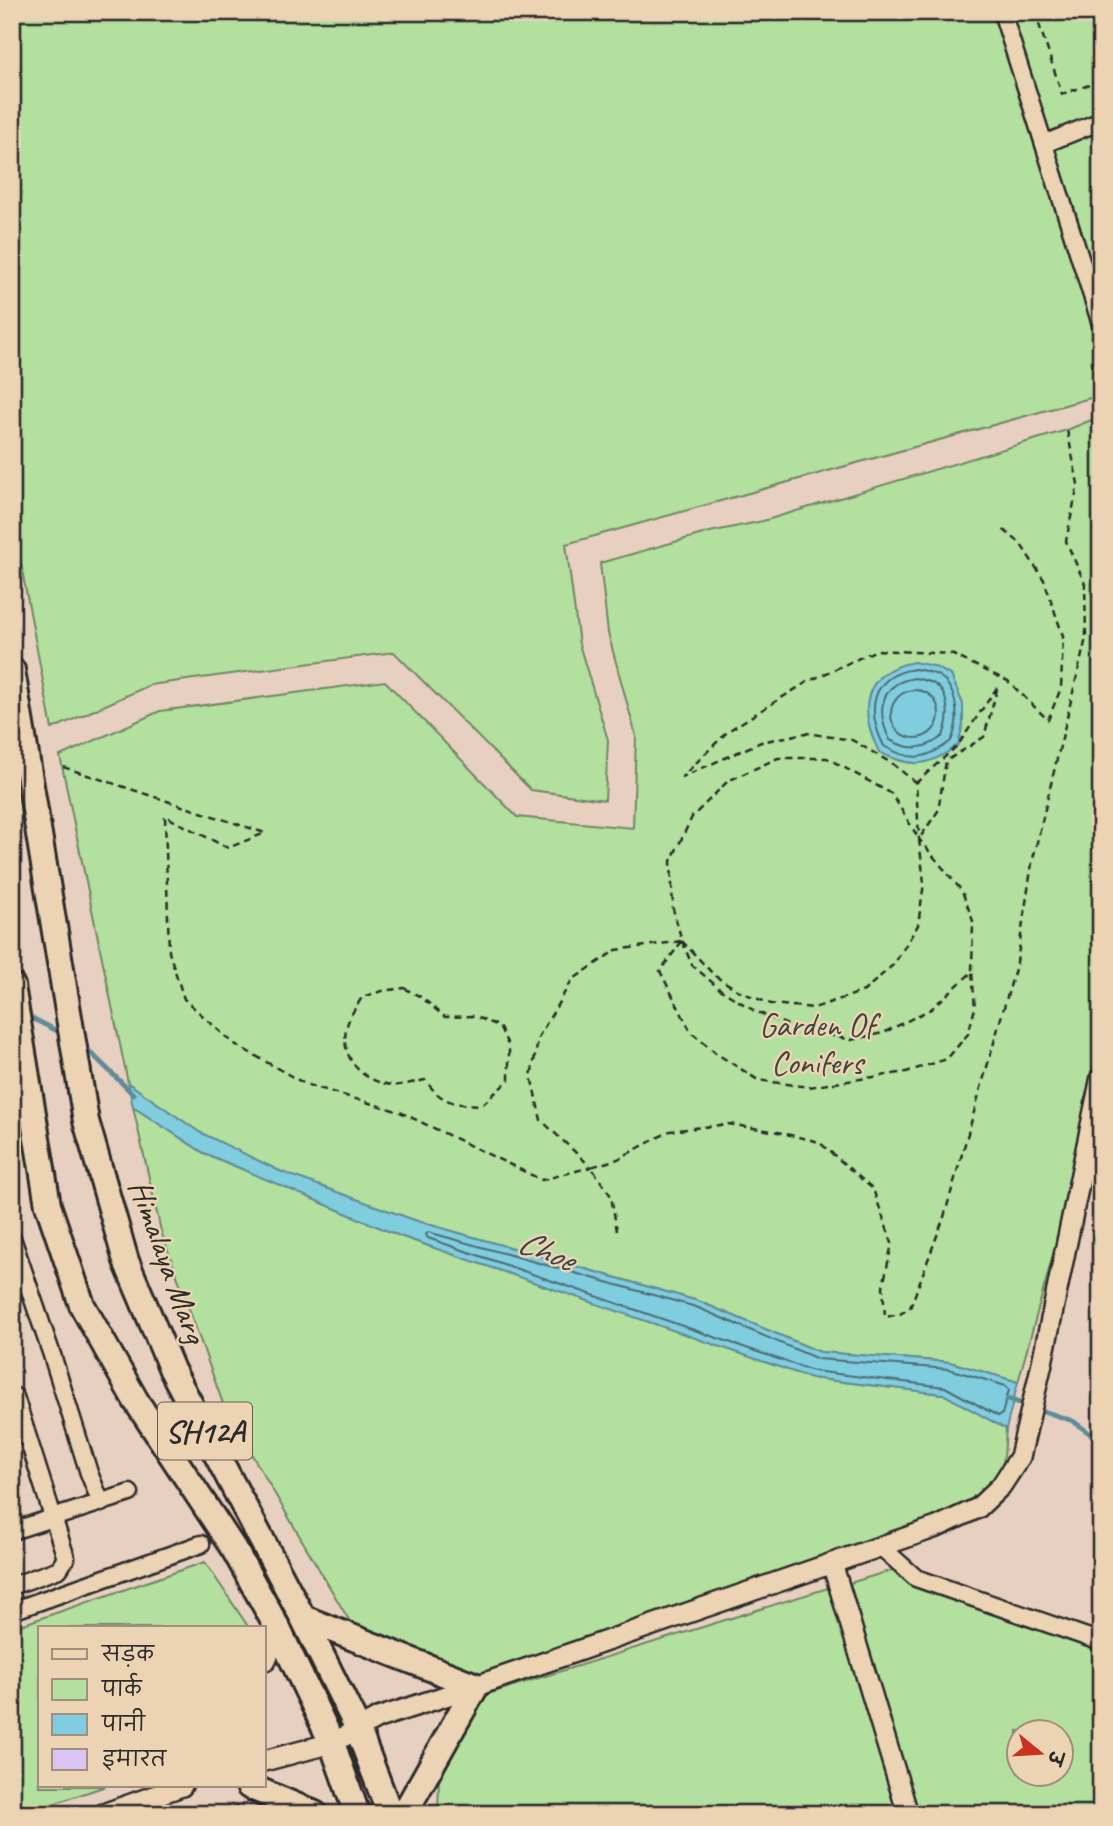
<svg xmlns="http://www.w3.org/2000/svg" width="1113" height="1826" font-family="Caveat,'Playpen Sans Deva',sans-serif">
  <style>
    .green { fill: #b3e09e; stroke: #6f8664; stroke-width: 2; fill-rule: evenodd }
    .water { fill: #81cde0; stroke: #5f8c98; stroke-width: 2 }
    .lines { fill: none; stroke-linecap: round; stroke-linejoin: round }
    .shore { stroke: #4d6c73; stroke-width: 2 }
    .stream { stroke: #5f8c98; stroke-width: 5 }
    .building { fill: #dac4f4; stroke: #2b2b2b; stroke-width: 2 }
    .minor-casing { stroke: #2b2b2b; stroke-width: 21 }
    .tertiary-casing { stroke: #2b2b2b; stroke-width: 24 }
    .primary-casing { stroke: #2b2b2b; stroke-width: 30 }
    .path { stroke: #2b2b2b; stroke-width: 2.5; stroke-dasharray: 7 5; stroke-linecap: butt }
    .minor { stroke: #ebd3b3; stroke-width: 16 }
    .tertiary { stroke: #ebd3b3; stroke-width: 19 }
    .primary { stroke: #ebd3b3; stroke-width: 24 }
    .labels { text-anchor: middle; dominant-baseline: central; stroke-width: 5; stroke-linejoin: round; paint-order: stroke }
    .shield { fill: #ebd3b3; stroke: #655d54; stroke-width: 2 }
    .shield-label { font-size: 32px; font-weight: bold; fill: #2b2b2b }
    .park-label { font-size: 33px; fill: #3f463c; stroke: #ebd3b3 }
    .street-label { font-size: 33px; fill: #2b2b2b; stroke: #ebd3b3 }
    .water-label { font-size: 35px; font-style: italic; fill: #384346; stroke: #ebd3b3 }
  </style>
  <rect width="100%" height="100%" fill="#e8d0c0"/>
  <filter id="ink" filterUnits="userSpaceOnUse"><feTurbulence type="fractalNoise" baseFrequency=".0143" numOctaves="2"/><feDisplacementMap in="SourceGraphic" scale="14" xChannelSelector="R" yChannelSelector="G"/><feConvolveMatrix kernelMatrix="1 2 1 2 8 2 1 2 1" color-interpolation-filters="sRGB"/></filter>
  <g filter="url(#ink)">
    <path class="green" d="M12 12H1101V395L566 544 579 644 608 740 605 800 531 790 394 652 150 685 52 729 12 517Z
      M1101 416V1081L1018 1382 950 1362 820 1352 698 1301 417 1221 282 1173 199 1132 128 1083 60 756 160 711 385 681 517 817 633 828 636 736 608 633 600 563 710 532 763 521 1067 430Z
      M133 1107 204 1153 400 1236 811 1378 943 1394 1006 1429C1005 1440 1005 1452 1003 1462 994 1495 958 1506 931 1518L473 1676 363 1644 225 1409 161 1231Z
      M205 1562 249 1628H40V1786H106L23 1814H12V1628Z
      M899 1568 1101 1642V1814H917L850 1583ZM1018 1731H1060V1773H1018Z
      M831 1587 903 1814H438L439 1781 463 1727 488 1694Z"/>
    <path class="water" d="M914 662 933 666 951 675 963 704V724L958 745C928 767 913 769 879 752 858 710 862 671 914 662Z
      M128 1083 199 1132 282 1172 417 1221 698 1301 820 1352 950 1362 1018 1382 1006 1429 943 1394 811 1378 400 1236 204 1153 133 1107Z"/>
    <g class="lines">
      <path class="shore" d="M915 669C925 671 939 673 946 682 959 699 959 723 951 741 926 760 911 762 884 746 866 711 870 675 915 669Z
        M915 678C922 680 931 681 937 686 951 698 949 721 943 736 925 750 910 751 890 740 876 712 879 683 915 678Z
        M891 714a24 24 0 1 1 48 0a24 24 0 1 1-48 0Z
        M428 1232 696 1307 818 1359 949 1369 1006 1386 1009 1390 1002 1414 998 1416 945 1387 813 1371 428 1238 426 1235Z"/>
      <path class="stream" d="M24 1014 65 1035
        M83 1045 133 1094
        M1008 1399 1073 1421 1096 1438H1101"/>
    </g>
    <path class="building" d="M249 1802 274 1814H221V1811Z"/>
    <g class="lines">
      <defs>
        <path id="minor" d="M1002 12 1101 324
          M1044 144 1101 121
          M12 1238 52 1355 89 1473 101 1503
          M12 1398 15 1397 66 1558 59 1569 12 1586
          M12 1531 130 1493
          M880 1546 916 1578 1101 1642
          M12 1611 201 1544"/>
        <path id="tertiary" d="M832 1563 908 1814
          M264 1761 332 1743 378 1718 476 1686 937 1527 978 1508 1001 1486 1020 1457 1042 1363 1101 1077
          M103 1814 182 1786"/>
        <path id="primary" d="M12 670 86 1121 126 1261 172 1370 303 1618 357 1727 390 1814
          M12 986 48 1205 82 1305 136 1401 235 1551 277 1627 332 1743 357 1814
          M303 1618 476 1686 404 1814
          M264 1658 277 1627
          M249 1786 315 1814"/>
      </defs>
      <use href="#minor" class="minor-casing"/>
      <use href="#tertiary" class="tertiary-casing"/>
      <use href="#primary" class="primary-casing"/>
      <path class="path" d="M1035 12 1062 94 1101 81
        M1098 142 1101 148
        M63 767 265 833 228 848 165 816 169 952 184 999 233 1043 305 1084 400 1112 542 1180 591 1167 541 1120 531 1076 539 1036 572 980 616 950 682 941
        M916 783 893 764 852 740 806 733 761 742 682 777 728 731 807 682 877 650 951 654 1008 681 1048 720 1061 688 1063 636 1044 580 1020 543 1000 527
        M682 941 715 976 741 992 771 1004 814 1008 864 991 894 964 918 925 924 883 919 839 892 794 827 758H778L728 781 692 817 671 861 673 909 682 941 692 965 721 990 753 1010 792 1027 851 1040 883 1033 931 1009 972 972 973 921 962 891 919 839 916 783 958 745 998 686 984 737 946 761 938 811 919 839
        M682 941 660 971 691 1032 717 1054 758 1080 809 1087 906 1072 947 1059 968 1034 975 1008 972 972
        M404 988 421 997 445 1017 474 1016 499 1026 509 1047V1080L482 1105C453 1104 443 1104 425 1080 415 1082 402 1086 392 1085 357 1081 335 1051 350 1017 354 1010 358 1004 362 997L382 991Z
        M617 1231 611 1196 591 1167 618 1159 670 1131 728 1124 778 1132 819 1142 873 1189 892 1243 883 1287 885 1317 900 1314 910 1308 944 1217 1017 962 1032 863 1086 638 1085 584 1066 541 1078 484 1067 430"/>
      <use href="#minor" class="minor"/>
      <use href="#tertiary" class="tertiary"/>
      <use href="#primary" class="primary"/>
    </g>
  </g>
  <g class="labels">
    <rect class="shield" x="158" y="1402.5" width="94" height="57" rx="5"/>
    <g class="shield-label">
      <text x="205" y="1431">SH12A</text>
    </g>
    <g class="park-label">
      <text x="817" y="1025">Garden Of<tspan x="817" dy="38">Conifers</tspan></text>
    </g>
    <g class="street-label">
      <text transform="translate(168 1261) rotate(70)">Himalaya Marg</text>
    </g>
    <g class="water-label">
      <text transform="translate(546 1250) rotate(22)">Choe</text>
    </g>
  </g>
  <rect width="1113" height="1826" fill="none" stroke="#ebd3b3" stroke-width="42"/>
  <rect x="21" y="21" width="1071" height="1784" fill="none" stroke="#2b2b2b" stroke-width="2.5" filter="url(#ink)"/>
  <rect x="38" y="1626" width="228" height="161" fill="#ebd3b3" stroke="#9e907d" stroke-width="2"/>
  <rect x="52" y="1649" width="35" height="10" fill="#ebd3b3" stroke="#9e907d" stroke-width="2"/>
  <text x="102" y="1661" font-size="21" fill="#2b2b2b">सड़क</text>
  <rect x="52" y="1679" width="35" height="21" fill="#b3e09e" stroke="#9e907d" stroke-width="2"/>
  <text x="102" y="1696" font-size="21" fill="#2b2b2b">पार्क</text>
  <rect x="52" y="1714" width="35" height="21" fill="#81cde0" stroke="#9e907d" stroke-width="2"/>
  <text x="102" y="1731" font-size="21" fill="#2b2b2b">पानी</text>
  <rect x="52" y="1749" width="35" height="21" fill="#dac4f4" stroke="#9e907d" stroke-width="2"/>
  <text x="102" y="1766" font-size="21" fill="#2b2b2b">इमारत</text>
  <g transform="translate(1040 1753) rotate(108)"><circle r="33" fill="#ebd3b3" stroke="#9e907d" stroke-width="2"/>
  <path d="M0-5L12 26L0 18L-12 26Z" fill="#c8321e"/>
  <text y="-10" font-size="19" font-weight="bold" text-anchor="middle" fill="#2b2b2b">उ</text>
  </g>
</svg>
